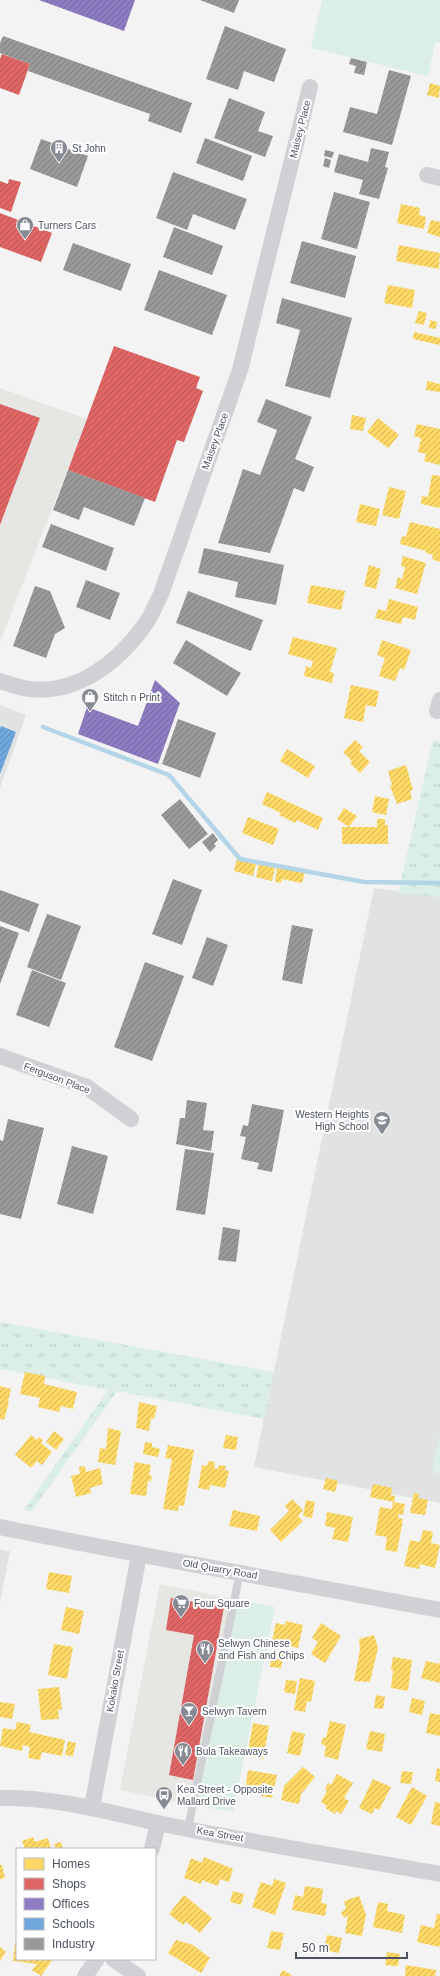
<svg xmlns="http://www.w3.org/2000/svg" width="440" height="1976" font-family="Helvetica,sans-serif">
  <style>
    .commercial { fill: #e6e6e2 }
    .education { fill: #e1e2e2 }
    .green { fill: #dbefe6 }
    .park { fill: url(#park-tufts) }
    .homes { fill: url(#homes-hatch) }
    .shops { fill: url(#shops-hatch) }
    .offices { fill: url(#offices-hatch) }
    .schools { fill: url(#schools-hatch) }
    .industry { fill: url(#industry-hatch) }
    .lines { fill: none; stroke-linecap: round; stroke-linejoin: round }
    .stream { stroke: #b4d5e8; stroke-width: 4.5 }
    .lane { stroke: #cfd1d4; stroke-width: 8 }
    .street { stroke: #cfd1d4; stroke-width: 16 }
    .labels { text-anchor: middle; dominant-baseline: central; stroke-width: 4; stroke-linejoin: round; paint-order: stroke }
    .street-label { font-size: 10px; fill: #4c525e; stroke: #fff }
    .poi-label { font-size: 10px; fill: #4c525e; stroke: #fff; text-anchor: start }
  </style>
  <defs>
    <pattern id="park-tufts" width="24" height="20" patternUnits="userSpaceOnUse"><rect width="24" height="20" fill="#dbefe6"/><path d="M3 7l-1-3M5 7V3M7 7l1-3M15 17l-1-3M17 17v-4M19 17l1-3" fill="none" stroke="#becfc8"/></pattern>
    <pattern id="homes-hatch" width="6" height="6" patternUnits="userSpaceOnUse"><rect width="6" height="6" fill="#ffd966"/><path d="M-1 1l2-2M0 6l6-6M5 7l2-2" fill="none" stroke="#d1b357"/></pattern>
    <pattern id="shops-hatch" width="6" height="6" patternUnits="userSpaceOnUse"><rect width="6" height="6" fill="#e06666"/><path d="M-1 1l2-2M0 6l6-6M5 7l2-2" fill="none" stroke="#b85757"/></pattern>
    <pattern id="offices-hatch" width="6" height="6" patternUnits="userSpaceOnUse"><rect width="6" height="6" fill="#8e7cc3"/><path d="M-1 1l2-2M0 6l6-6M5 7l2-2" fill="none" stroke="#7668a2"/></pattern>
    <pattern id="schools-hatch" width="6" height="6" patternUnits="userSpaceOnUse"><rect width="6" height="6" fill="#6fa8dc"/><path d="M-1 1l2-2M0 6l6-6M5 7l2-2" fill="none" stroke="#5d8bb6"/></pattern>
    <pattern id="industry-hatch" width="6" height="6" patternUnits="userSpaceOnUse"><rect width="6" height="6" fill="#999"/><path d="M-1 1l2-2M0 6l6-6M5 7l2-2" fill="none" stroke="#7f7f80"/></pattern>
  </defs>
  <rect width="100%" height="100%" fill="#f3f3f3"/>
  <path class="commercial" d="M0 388 87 419 0 642Z
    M160 1584 238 1600 197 1806 120 1790Z"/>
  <path class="education" d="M0 705 26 715 0 788Z
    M374 888 440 897V1503L254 1467Z
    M0 1549 10 1551 0 1603Z"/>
  <path class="green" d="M322 0H440V42H435L428 76 311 48Z
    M440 1432V1474L432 1472Z
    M238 1600 275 1607 233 1812 197 1806Z"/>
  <path class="park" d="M433 740 440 741V897L398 893Z
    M0 1322 274 1372 264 1419 117 1391 32 1511 24 1510 108 1390 0 1369Z"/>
  <path class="homes" d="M430 83 440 86 439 98 427 95Z
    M401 204 420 208 419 215 426 217 424 229 397 223Z
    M431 220 440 222V237L427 233Z
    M399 245 440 253 439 269 396 261Z
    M388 285 415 290 412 308 384 303Z
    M419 311 427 313 424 325 415 323Z
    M430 320 437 322 436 329 429 328Z
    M414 332 440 338V345L413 339Z
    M427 381 440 384V392L426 390Z
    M352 415 366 418 363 431 350 429Z
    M378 418 399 435 388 448 367 432Z
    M417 424 440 429V465L424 461 426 454 418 452 421 438 414 436Z
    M432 475 440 476V508L421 504 422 496 428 497Z
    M389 487 406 491 399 519 382 515Z
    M360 504 380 509 376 526 356 522Z
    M410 522 440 529V562L432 559 433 555 426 553V551L400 544 402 536 406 537Z
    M403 556 426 563 417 594 395 588 398 577 402 579 405 567 401 566Z
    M369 565 381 569 376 589 364 586Z
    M311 585 345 591 341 610 307 603Z
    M389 599 418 607 415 620 403 617 401 624 375 618 378 609 386 611Z
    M293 637 337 648 330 672 334 673 332 683 304 676 306 666 311 668 313 661 288 654Z
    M382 640 411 650 404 670 400 668 395 681 379 676 385 658 377 655Z
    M351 685 379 691 376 707 366 705 363 722 344 718Z
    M355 740 363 747 359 751 370 762 360 773 350 763 352 761 343 752Z
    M287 749 315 766 308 778 280 761Z
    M406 765 413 790 410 791 412 799 397 804 390 786 392 785 388 771Z
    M267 792 323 818 318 830 297 820 295 823 279 815 281 813 262 804Z
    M375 796 389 799 386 815 372 812Z
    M344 808 357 816 349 827 337 819Z
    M248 817 279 829 273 845 242 833Z
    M377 819H385V825H388V844H342V827H377Z
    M237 859 256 864 253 876 234 871Z
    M259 864 275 868 272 881 256 877Z
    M277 867 305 872 302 883 282 879 281 883 275 882Z
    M25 1372 45 1376 44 1384 77 1392 73 1409 61 1406 59 1412 38 1407 40 1398 20 1394Z
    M0 1386 11 1389 8 1402H9L4 1420 0 1419Z
    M139 1402 157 1406 154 1419 151 1418 149 1431 136 1428Z
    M108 1428 121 1431 115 1465 98 1462 100 1448 106 1449Z
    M54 1431 64 1439 56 1450 46 1442Z
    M31 1435 37 1440 39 1437 43 1440 41 1443 52 1452 42 1465 37 1461 31 1468 15 1455Z
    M226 1435 238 1437 236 1450 223 1448Z
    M145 1442 152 1443V1447L160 1449 158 1457 143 1454Z
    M168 1445 194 1450 184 1506 179 1505 178 1511 163 1509 172 1459 165 1458Z
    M208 1461 215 1462 214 1468 218 1469 219 1465 226 1466 225 1470 229 1471 225 1488 210 1485 209 1490 198 1488 202 1465 207 1466Z
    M135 1462 151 1465 149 1475 152 1476 151 1481H148L146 1496 130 1494Z
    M85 1466 86 1472 100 1468 103 1484 90 1488 91 1493 76 1497 71 1476 80 1474 79 1467Z
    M326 1478 338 1481 335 1492 323 1489Z
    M373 1484 392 1488 391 1495 395 1496 394 1502 370 1497Z
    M414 1493 419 1494 418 1498 428 1500 425 1515 410 1513Z
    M292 1499 303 1510 298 1516 303 1521 281 1542 270 1530 289 1511 285 1506Z
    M306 1500 315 1502 312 1518 303 1516Z
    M393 1502 405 1504 403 1515 399 1514 398 1518 403 1519 397 1552 385 1550 387 1537 375 1535 380 1507 392 1509Z
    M233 1510 260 1516 257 1531 229 1526Z
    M327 1512 353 1517 348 1542 332 1539 335 1528 325 1526Z
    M423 1530 433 1532 431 1543 440 1545 435 1568 420 1564 419 1569 404 1566 410 1540 420 1542Z
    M49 1572 72 1576 69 1593 46 1589Z
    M66 1607 84 1611 79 1634 61 1630Z
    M286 1621 303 1625 298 1648 272 1641 276 1623 285 1625Z
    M321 1623 341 1636 325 1663 311 1654 318 1642 312 1638Z
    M374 1635 378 1648 370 1682 354 1681 360 1649 359 1639Z
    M54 1644 73 1647 67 1679 48 1675Z
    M272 1652 284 1653 281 1668 270 1667Z
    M393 1657 412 1660 408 1691 391 1688 393 1670 391 1669Z
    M426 1661 439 1664 440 1661V1683L421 1678Z
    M300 1678 315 1681 311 1702 307 1701 305 1712 294 1710Z
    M286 1680 297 1681 295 1694 284 1692Z
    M59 1687 62 1709 58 1710 59 1719 41 1720 38 1689Z
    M376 1695 385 1697 383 1709 374 1708Z
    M412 1698 425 1701 422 1715 409 1712Z
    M0 1702 15 1704 12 1719 0 1717Z
    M430 1713 440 1715V1736L426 1733Z
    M330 1721 346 1725 338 1760 324 1756 326 1746 321 1744 323 1737 326 1738Z
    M17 1722 31 1725 29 1732 65 1740 62 1756 42 1752 40 1760 28 1758 30 1747 23 1745 22 1751 0 1746 3 1728 15 1730Z
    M253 1723 269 1726 263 1759 247 1756Z
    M292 1731 305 1734 300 1756 287 1753Z
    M370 1731 385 1734 382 1752 366 1749Z
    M68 1741 76 1743 73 1756 65 1755Z
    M303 1767 315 1777 301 1794 299 1804 281 1800 284 1786Z
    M437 1768 440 1769V1782L435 1781Z
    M248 1770 277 1775 272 1798 261 1796 262 1792 245 1790Z
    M402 1771 413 1772 411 1784 400 1783Z
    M337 1774 353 1783 344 1798 349 1801 341 1814 336 1811 335 1814 325 1808 327 1806 321 1802 327 1791 325 1789 328 1783 331 1785Z
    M373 1779 391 1787 379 1810 375 1808 372 1814 359 1808Z
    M412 1787 427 1796 411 1825 396 1817Z
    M435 1802 440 1803V1826L431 1824Z
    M33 1837 35 1842 48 1838 51 1849H25L22 1841Z
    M61 1842 63 1849H56L54 1844Z
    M204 1857 233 1869 229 1882 220 1879 218 1886 202 1880 201 1884 184 1878 191 1858 202 1863Z
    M0 1865H2L5 1878 0 1879Z
    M274 1879 286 1883 275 1915 252 1907 261 1882 272 1886Z
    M305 1886 323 1889 321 1903 327 1904 325 1916 292 1910 295 1895 303 1897Z
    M233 1891 244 1894 241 1905 230 1902Z
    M184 1895 212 1918 200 1933 186 1922 183 1925 169 1914Z
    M359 1896 366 1915 362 1936 345 1933 348 1915 344 1918 341 1913 346 1908 344 1901Z
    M378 1902 388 1904 387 1911 405 1915 402 1933 373 1927Z
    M437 1914H440V1947L417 1942 421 1925 434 1928Z
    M271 1931 284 1933 280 1950 267 1948Z
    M327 1935 342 1938 339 1953 324 1950Z
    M176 1940 193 1945 210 1958 201 1973 168 1953Z
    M15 1943 17 1944V1959H53L41 1976 32 1970 37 1964 13 1961Z
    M0 1947 6 1952 0 1961Z
    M387 1952 400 1954 398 1966 385 1965Z
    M406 1965 436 1970 435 1976H405Z
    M283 1970 293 1976H279Z"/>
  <path class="shops" d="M2 54 30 64 19 95 0 88V59Z
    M9 179 21 182 11 212 0 208V181L8 184Z
    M0 213 52 233 41 262 0 247Z
    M114 346 200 377 196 388 203 391 184 442 177 440 155 502 68 470Z
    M0 404 40 418 0 525Z
    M171 1598 224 1607 193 1780 169 1775 194 1635 166 1630Z"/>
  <path class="offices" d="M39 0H135L124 31Z
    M155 680 180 703 158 764 78 734 87 707 138 726Z"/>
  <path class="schools" d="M1 726 16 732 0 774V728Z"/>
  <path class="industry" d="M200 0H239L234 13Z
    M225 26 286 49 274 82 244 71 238 90 206 79Z
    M3 36 192 103 181 133 148 121 150 114 28 71 30 64 0 53V43Z
    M351 58 367 62 364 75 354 73 356 66 349 64Z
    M389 70 411 76 392 145 343 132 350 107 377 114Z
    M229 98 265 112 258 131 273 136 265 157 214 138Z
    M205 138 252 156 243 181 196 163Z
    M41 139 88 156 77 187 30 169Z
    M371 148 389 152 385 167 388 168 379 199 359 194 363 180 334 172 339 154 368 162Z
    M325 150 334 152 332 158 324 156Z
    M325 158 331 160 329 168 323 166Z
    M173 172 247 199 235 230 193 214 187 230 156 218Z
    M334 192 370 202 357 249 321 239Z
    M174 227 223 246 212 275 163 257Z
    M302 241 356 256 345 298 290 283Z
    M73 243 131 264 121 291 63 270Z
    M159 270 227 295 212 335 144 310Z
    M282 298 352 318 330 398 285 386 300 330 276 323Z
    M266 399 312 417 295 459 314 467 304 492 294 488 270 553 218 543 243 469 260 475 277 430 257 422Z
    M68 470 145 498 134 526 84 507 79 520 53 510Z
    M51 524 114 548 106 571 42 547Z
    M204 548 284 565 276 605 235 597 238 582 198 573Z
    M86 580 120 593 110 620 76 607Z
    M35 586 50 591 65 628 55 634 46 658 13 646Z
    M188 591 263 620 251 651 176 623Z
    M186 640 241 673 227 696 173 663Z
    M178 719 216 733 200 778 162 764Z
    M180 799 208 834 189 849 161 815Z
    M213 833 218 840 214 844 216 846 210 852 202 842Z
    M173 879 202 890 182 945 152 934Z
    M0 890 39 904 29 932 0 921Z
    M47 914 81 926 61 980 27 967Z
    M292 925 313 929 302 984 282 980Z
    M0 926 19 933 0 984Z
    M207 937 228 945 213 986 192 978Z
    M145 962 184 976 152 1061 114 1047Z
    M32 970 66 983 49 1027 16 1015Z
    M187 1100 207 1103 203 1130 214 1131 211 1151 176 1144 180 1118H185Z
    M252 1104 284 1110 272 1172 257 1169 259 1163 241 1159 246 1137 240 1136 243 1125 248 1126Z
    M8 1119 44 1128 21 1219 0 1214V1140L3 1141Z
    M72 1146 108 1156 93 1214 57 1204Z
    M185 1149 214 1153 205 1215 176 1210Z
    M223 1227 240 1230 236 1262 218 1260Z"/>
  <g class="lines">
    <path class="stream" d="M43 727 169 775 240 859 364 882 440 883"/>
    <path class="lane" d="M188 1829 240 1572"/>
    <path class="street" d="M427 175 440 178
      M0 681C9 684 20 688 29 689 77 695 118 662 144 626 151 617 156 604 161 594L240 370 310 87
      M437 711 440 700
      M0 1056 87 1087 131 1119
      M0 1527C146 1557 293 1582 440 1610
      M0 1798C56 1797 103 1811 158 1823 251 1843 346 1857 440 1874
      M92 1807 139 1555
      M152 1849 158 1823
      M113 1959 138 1976
      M85 1976 97 1959"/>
  </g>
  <defs>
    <symbol id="building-pin" viewBox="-11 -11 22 30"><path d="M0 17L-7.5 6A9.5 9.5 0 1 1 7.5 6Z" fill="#868a92" stroke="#fff"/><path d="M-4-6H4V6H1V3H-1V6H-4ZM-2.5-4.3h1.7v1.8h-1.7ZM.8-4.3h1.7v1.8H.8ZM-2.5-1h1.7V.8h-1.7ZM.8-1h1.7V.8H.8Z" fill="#fff"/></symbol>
    <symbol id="shop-pin" viewBox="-11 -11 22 30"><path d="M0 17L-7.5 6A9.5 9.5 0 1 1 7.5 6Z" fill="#868a92" stroke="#fff"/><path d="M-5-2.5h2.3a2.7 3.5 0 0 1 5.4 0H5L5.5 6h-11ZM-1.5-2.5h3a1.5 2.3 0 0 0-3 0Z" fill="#fff"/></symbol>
    <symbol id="school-pin" viewBox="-11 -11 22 30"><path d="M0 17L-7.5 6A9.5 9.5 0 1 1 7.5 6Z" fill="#868a92" stroke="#fff"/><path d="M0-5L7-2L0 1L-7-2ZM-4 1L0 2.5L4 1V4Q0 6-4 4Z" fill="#fff"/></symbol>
    <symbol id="supermarket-pin" viewBox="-11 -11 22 30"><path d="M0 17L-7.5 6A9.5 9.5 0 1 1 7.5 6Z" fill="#868a92" stroke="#fff"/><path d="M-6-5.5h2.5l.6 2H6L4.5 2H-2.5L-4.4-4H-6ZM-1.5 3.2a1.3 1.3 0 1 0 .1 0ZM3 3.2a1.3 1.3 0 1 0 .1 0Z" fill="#fff"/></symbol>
    <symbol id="restaurant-pin" viewBox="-11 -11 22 30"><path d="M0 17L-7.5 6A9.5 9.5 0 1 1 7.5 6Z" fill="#868a92" stroke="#fff"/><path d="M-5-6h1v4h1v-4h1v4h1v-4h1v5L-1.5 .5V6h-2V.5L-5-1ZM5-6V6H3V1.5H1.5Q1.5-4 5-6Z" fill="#fff"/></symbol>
    <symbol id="bar-pin" viewBox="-11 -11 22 30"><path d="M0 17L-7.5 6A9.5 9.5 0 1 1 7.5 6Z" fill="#868a92" stroke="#fff"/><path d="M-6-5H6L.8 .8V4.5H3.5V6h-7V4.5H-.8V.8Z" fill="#fff"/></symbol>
    <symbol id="bus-pin" viewBox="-11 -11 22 30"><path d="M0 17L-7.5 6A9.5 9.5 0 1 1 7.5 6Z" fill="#868a92" stroke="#fff"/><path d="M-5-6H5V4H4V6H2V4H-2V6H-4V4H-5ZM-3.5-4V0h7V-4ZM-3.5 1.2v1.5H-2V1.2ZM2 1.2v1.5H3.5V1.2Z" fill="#fff"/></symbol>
  </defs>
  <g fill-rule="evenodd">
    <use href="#building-pin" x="49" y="138" width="20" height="27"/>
    <use href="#shop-pin" x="15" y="215" width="20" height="27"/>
    <use href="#shop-pin" x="80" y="687" width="20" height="27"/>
    <use href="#school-pin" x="372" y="1110" width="20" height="27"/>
    <use href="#supermarket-pin" x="171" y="1593" width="20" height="27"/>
    <use href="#restaurant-pin" x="195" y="1639" width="20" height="27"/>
    <use href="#bar-pin" x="179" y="1701" width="20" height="27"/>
    <use href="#restaurant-pin" x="173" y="1741" width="20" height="27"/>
    <use href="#bus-pin" x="154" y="1785" width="20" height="27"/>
  </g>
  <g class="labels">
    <g class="street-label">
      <text transform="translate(300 129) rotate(-76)">Maisey Place</text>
      <text transform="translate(215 441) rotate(-70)">Maisey Place</text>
      <text transform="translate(57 1078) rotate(21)">Ferguson Place</text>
      <text transform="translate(220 1569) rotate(10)">Old Quarry Road</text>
      <text transform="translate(115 1681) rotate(-80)">Kokako Street</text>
      <text transform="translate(220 1834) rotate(10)">Kea Street</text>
    </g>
    <g class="poi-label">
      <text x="72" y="148">St John</text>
      <text x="38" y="225">Turners Cars</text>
      <text x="103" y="697">Stitch n Print</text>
      <text x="369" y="1114" text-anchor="end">Western Heights<tspan x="369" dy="12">High School</tspan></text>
      <text x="194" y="1603">Four Square</text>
      <text x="218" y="1643">Selwyn Chinese<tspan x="218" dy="12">and Fish and Chips</tspan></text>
      <text x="202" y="1711">Selwyn Tavern</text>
      <text x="196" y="1751">Bula Takeaways</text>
      <text x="177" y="1789">Kea Street - Opposite<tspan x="177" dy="12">Mallard Drive</tspan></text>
    </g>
  </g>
  <rect x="16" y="1848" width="140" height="112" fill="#ffffff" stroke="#b7babf"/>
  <rect x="24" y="1858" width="20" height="12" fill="#ffd966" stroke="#b7babf"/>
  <text x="52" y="1868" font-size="12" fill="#4c525e">Homes</text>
  <rect x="24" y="1878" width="20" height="12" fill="#e06666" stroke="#b7babf"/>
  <text x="52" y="1888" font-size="12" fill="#4c525e">Shops</text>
  <rect x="24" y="1898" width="20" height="12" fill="#8e7cc3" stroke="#b7babf"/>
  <text x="52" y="1908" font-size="12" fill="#4c525e">Offices</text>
  <rect x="24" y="1918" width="20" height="12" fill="#6fa8dc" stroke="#b7babf"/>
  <text x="52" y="1928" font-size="12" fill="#4c525e">Schools</text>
  <rect x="24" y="1938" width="20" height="12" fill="#999999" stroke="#b7babf"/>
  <text x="52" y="1948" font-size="12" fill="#4c525e">Industry</text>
  <path d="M296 1952v6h111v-6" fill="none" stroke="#4c525e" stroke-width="2"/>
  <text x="302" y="1952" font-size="12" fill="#4c525e" stroke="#ffffff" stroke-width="3" paint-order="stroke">50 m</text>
</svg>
